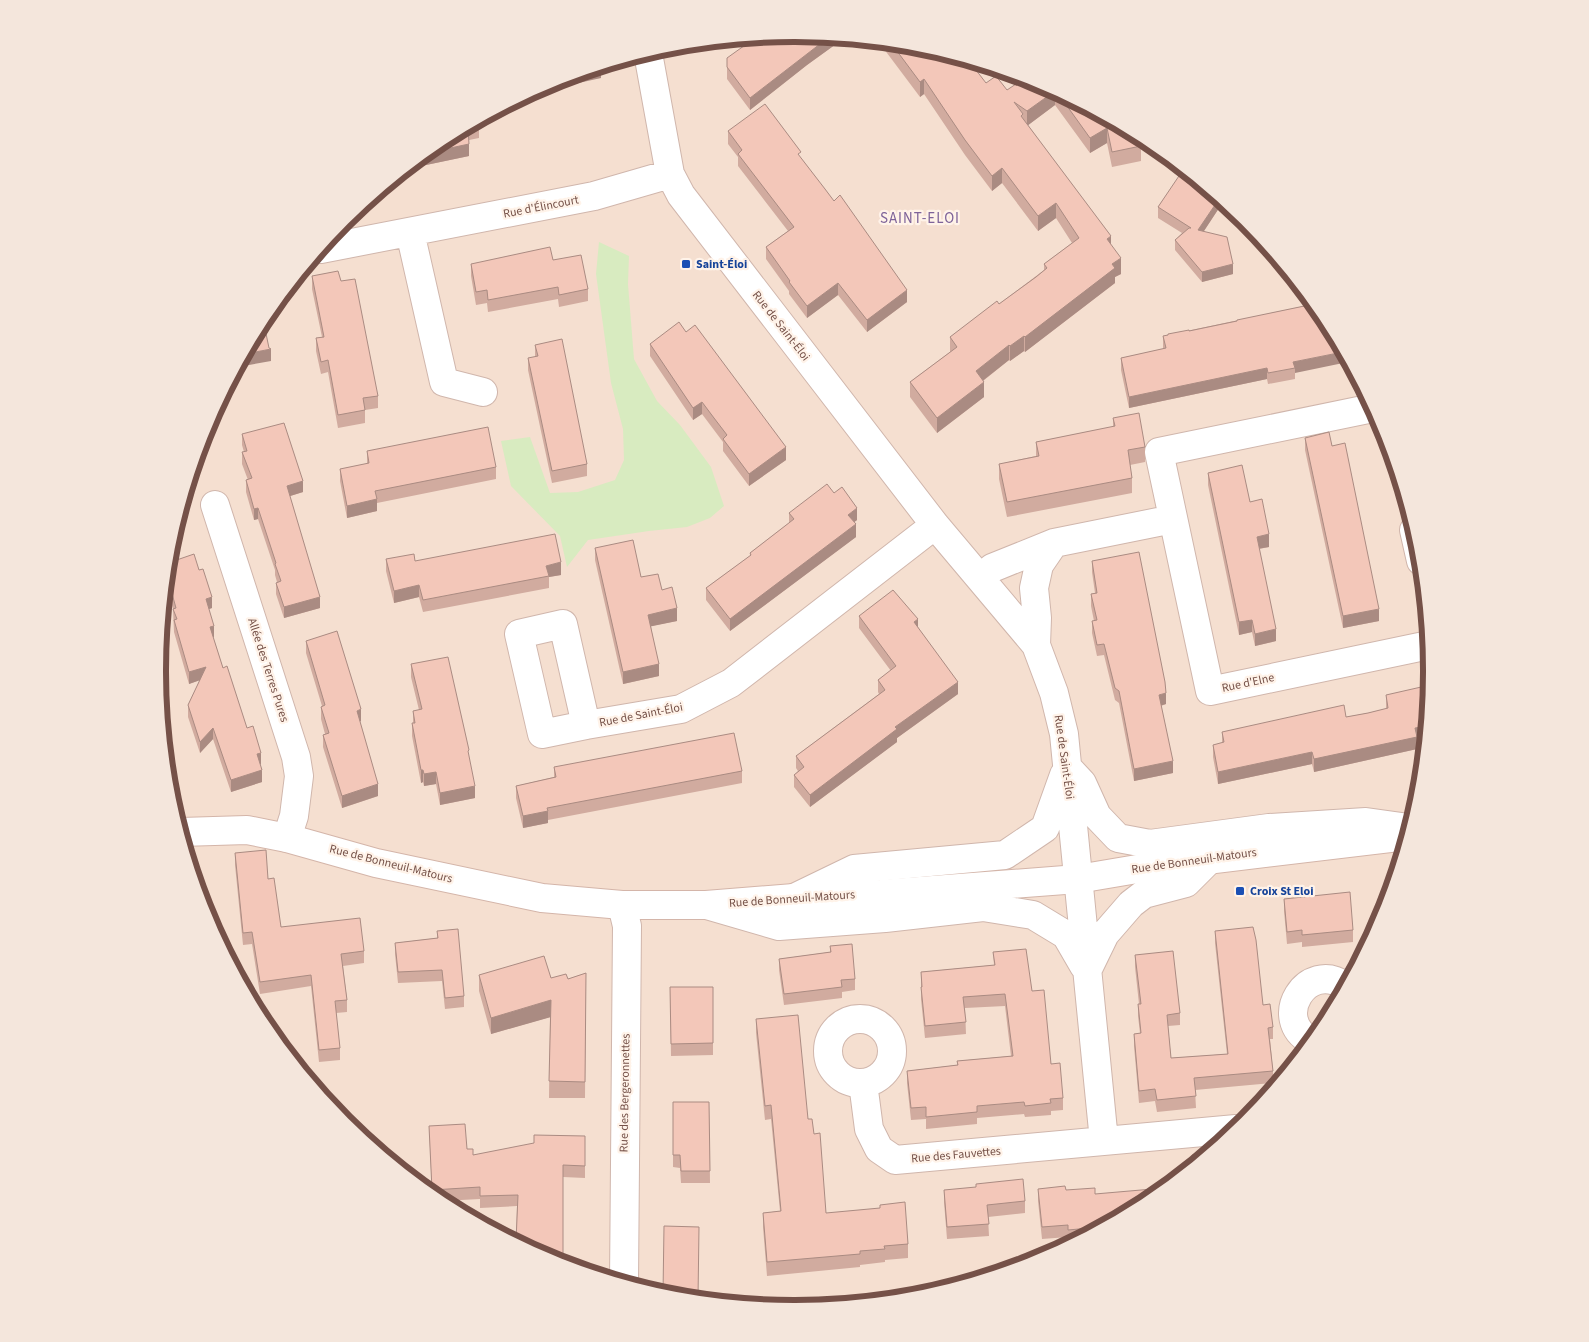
<svg xmlns="http://www.w3.org/2000/svg" width="1589" height="1342" font-family="'Source Sans 3',sans-serif">
  <style>
    .residential { fill: #f5dfd0 }
    .green { fill: #d8ebc0 }
    .lines { fill: none; stroke-linecap: round; stroke-linejoin: round }
    .street-casing { stroke: #d0b6ac; stroke-width: 30 }
    .secondary-casing { stroke: #d4b5a9; stroke-width: 30 }
    .street { stroke: #fff; stroke-width: 28 }
    .secondary { stroke: #fff; stroke-width: 28 }
    .wall { fill: #d1ab9f }
    .shaded-wall { fill: #aa8b82 }
    .building { fill: #f3c7b9; stroke: #aa8b82 }
    .transit-dot { fill: #1a4fb4; stroke: #fff3e9; stroke-width: 2 }
    .labels { text-anchor: middle; dominant-baseline: central; stroke-width: 4.5; stroke-linejoin: round; paint-order: stroke }
    .street-label { font-size: 12px; fill: #755148; stroke: #fff3e9 }
    .transit-label { font-size: 12px; font-weight: bold; fill: #164399; stroke: #fff3e9; text-anchor: start }
    .quarter-label { font-size: 15px; letter-spacing: 1px; fill: #7e6399; stroke: #fff3e9 }
    .rim { fill: none; stroke: #755148; stroke-width: 6 }
  </style>
  <rect width="100%" height="100%" fill="#fdeee2"/>
  <path class="residential" d="M159 671a635 635 0 1 1 1270 0a635 635 0 1 1-1270 0Z"/>
  <path class="green" d="M599 242 629 256 628 284 634 359 657 401 680 425 711 467 724 506 710 518 687 527 649 531 588 540 567 567 560 536 511 486 501 441 530 437 550 493 578 492 615 480 624 460 623 429 611 383 596 274Z"/>
  <g class="lines">
    <defs>
      <path id="street" d="M648 53 670 174 681 195 935 525 1036 645 1054 693 1064 734 1104 1141
        M410 232 444 382 483 392
        M321 249 594 196 670 174
        M1373 408 1159 452 1210 691 1429 645
        M215 505 296 757 299 776 294 816 287 838
        M1414 530 1421 561
        M981 578 992 568 1054 543 1173 519
        M1036 645 1037 618 1034 588 1039 565 1054 543
        M586 725 563 624 519 634 542 734 586 725 681 709 731 683 935 525
        M1068 768 1082 783 1097 816 1118 838 1150 844 1269 828 1366 822 1409 828
        M794 898 854 869 1005 855 1045 828 1064 775
        M622 905 627 926 624 1282
        M707 905 779 926 885 918 983 907 1033 915 1066 935 1084 966
        M1087 971 1105 934 1131 904 1144 894 1186 883 1210 859
        M828 1051a32 32 0 1 1 64 0a32 32 0 1 1-64 0Z
        M1311 1041C1270 1019 1307 959 1345 986
        M863 1083 869 1129 879 1149 895 1160 1236 1129"/>
      <path id="secondary" d="M181 832 247 830 287 838 376 863 542 898 622 905H706L794 898 881 894 1078 879 1149 867 1407 836"/>
    </defs>
    <use href="#street" class="street-casing"/>
    <use href="#secondary" class="secondary-casing"/>
    <use href="#street" class="street"/>
    <use href="#secondary" class="secondary"/>
  </g>
  <path class="wall" d="M794 34 843 39 807 65 750 110 727 79V58Z
    M884 43 919 46 986 83 1007 90 1039 82 1139 136 1141 146V161L1112 167 1107 143 1090 153 1055 105 1028 125 1111 245 1121 274 1115 277V283L1025 352 1024 351 1010 361 1009 360 983 381 984 397 937 433 910 397V382L950 352V337L999 304 1044 270V264L1072 243 1056 218 1038 231 1002 183 992 191 965 155 924 94 920 97 884 49Z
    M613 63V65L601 67V78L551 82Z
    M478 121 479 126V138L469 140V156L407 169Z
    M728 131 801 158 907 302 867 332 838 295 807 318 789 294V291L766 259V247L788 231 738 166V157L728 144Z
    M1184 170 1223 202 1204 231 1233 274 1202 282 1175 250V240L1182 233 1158 218V207Z
    M553 260 588 289V301L559 307 558 299 488 312 487 303 476 305 471 276V264Z
    M312 276 341 281 378 396V408L365 410V423L338 428 328 372 321 374 316 351V338L322 337 312 289Z
    M1314 304 1295 373V379L1268 384 1267 379 1129 408 1121 370V358L1163 349V336Z
    M650 344 786 460 749 486 723 451V442L702 414 693 420 650 356Z
    M535 345 587 464V476L552 483 528 370V358L535 357Z
    M1113 418 1145 447V462L1130 465 1132 478V493L1007 517 999 479V464L1036 456V442L1113 427Z
    M242 434 303 492 290 496 320 608 284 618 276 594V583L277 582 275 575V570L258 519 254 520 246 492V480H248L242 464V452H244L242 445Z
    M1305 438 1332 446 1379 621 1343 628 1305 450Z
    M367 451 496 467V479L377 503V511L347 518 340 481V469L367 464Z
    M1208 473 1250 502 1269 547 1259 549 1276 641 1255 646 1252 632 1239 635 1208 485Z
    M834 493 857 520 854 522 856 537 730 631 706 600V588L750 556V553L789 523V513Z
    M595 548 662 590 677 621 651 626 659 676 623 684 595 560Z
    M386 559 415 561 561 575 549 577V588L423 612 419 597 394 603 386 571Z
    M1092 561 1166 704 1161 706 1173 773 1134 781 1119 703 1115 700 1104 655 1097 656 1092 633V621H1094L1091 606V594L1095 593 1092 572Z
    M168 563 212 608 209 609 214 637H213L223 668 261 764 260 765 262 782 231 792 213 739 200 753 188 717V705L200 680 189 684 174 632 173 609 166 584Z
    M859 616 918 627 958 694 897 738V742L810 807 794 787V775L798 771 796 768V756L879 694 878 692V680L891 671 859 628Z
    M306 641 361 721H360L378 796 342 808 323 747V735L325 734 321 719V707L322 706 306 653Z
    M411 664 469 759 475 798 440 805 436 784 424 786 423 782 421 783 412 736V723H413V711L419 710 411 677Z
    M1386 695 1417 740V749L1314 772 1312 764 1218 784 1213 757V745L1222 743V732L1346 717 1368 713 1386 709Z
    M554 767 742 771V783L548 820V823L523 828 516 798V786L554 777Z
    M235 853 268 879 281 927 364 951V963L343 966 347 1000V1012L336 1013 340 1048V1060L319 1062 311 986 260 994 252 944 243 945 235 865Z
    M1284 899 1353 930V942L1302 947V942L1287 944 1284 911Z
    M437 931 464 996V1007L445 1009 442 981 398 983 395 954V943L437 938Z
    M1215 931 1263 1005 1273 1027V1039H1270L1273 1071V1083L1195 1090 1196 1108 1157 1112 1155 1101 1139 1103 1134 1046V1034L1140 1033 1138 1016V1004H1139L1135 967V955L1180 1013V1025L1168 1026 1171 1058 1227 1054 1215 943Z
    M830 946 855 979V990L842 992V998L784 1005 779 970V959L830 952Z
    M993 952 1032 991 1051 1064 1063 1098V1110L1051 1111V1115L1025 1117 1024 1114 977 1118V1124L926 1129V1119L911 1120 907 1083V1071L957 1065V1061L1011 1056 1005 1006 965 1008 966 1034 925 1038 921 999V972L994 965Z
    M586 973 585 1098H549L550 1017 491 1034 479 991V975L568 979Z
    M670 987H713V1055L671 1056Z
    M756 1019 808 1119 826 1213 908 1244V1258L885 1260V1262L860 1265V1267L767 1276 763 1227V1213L780 1211 771 1119 765 1120 756 1033Z
    M673 1102H709L710 1183H681L680 1168 673 1167Z
    M429 1126 473 1155 585 1136V1178L563 1177V1263L550 1260 516 1241 517 1206 480 1208V1199L442 1201 432 1194Z
    M1038 1189 1066 1190 1148 1201 1072 1242H1068V1237L1042 1239 1038 1201Z
    M944 1190 1025 1201V1213L988 1217 989 1236 947 1239 944 1202Z"/>
  <path class="shaded-wall" d="M829 37 843 39 807 65 750 110V98Z
    M601 67V78L529 94 551 82Z
    M924 79V94L920 97V82Z
    M1055 91V105L1027 126V111Z
    M1107 128V143L1090 153V138Z
    M469 144V156L407 169 427 153Z
    M1002 168V183L992 191V176Z
    M1219 199 1223 202 1198 240V230Z
    M1056 203V218L1038 231V216Z
    M1111 236V251L1107 239Z
    M1121 258V274L1115 277V283L1025 352V337L1112 264Z
    M1233 264V274L1202 282V272Z
    M838 283V295L807 318V306Z
    M907 290V302L867 332V320Z
    M1024 336V351L1010 361V346Z
    M1009 345V360L976 386V371Z
    M271 349V361L238 367 245 354Z
    M1343 352 1348 362 1295 373V368L1293 362Z
    M1267 368V379L1129 408V397Z
    M984 382V397L937 433V418Z
    M702 402V414L693 420V408Z
    M786 447V460L749 486V474Z
    M303 481V492L287 497V486Z
    M377 499V511L347 518V506Z
    M258 508V519L254 520V509Z
    M857 508V520L848 527V515Z
    M856 524V537L730 631V619Z
    M1269 534V547L1257 549V537Z
    M561 562V575L549 577 546 566Z
    M419 585V597L394 603V591Z
    M212 597V608L206 610V599Z
    M320 597V608L284 618V607Z
    M677 608V621L648 627V615Z
    M1379 609V621L1343 628V616Z
    M918 619V631L914 622Z
    M1252 620V632L1239 635V622Z
    M214 626V637L210 638V627Z
    M1276 629V641L1255 646V634Z
    M659 664V676L623 684V672Z
    M206 667V678L189 684V672Z
    M958 682V694L897 738V742L810 807V795L895 727Z
    M1166 693V704L1159 706V695Z
    M361 709V721L357 723V711Z
    M1426 726 1425 738 1417 740V749L1314 772V759L1415 728Z
    M213 728V739L200 753V742Z
    M1312 752V764L1218 784V772Z
    M261 753V764L257 766V754Z
    M1173 761V773L1134 781V769Z
    M262 770V782L231 792V780Z
    M421 770H423V782L421 783Z
    M436 772V784L424 786V774Z
    M378 784V796L342 808V796Z
    M475 786V798L440 805V793Z
    M548 811V823L523 828V816Z
    M551 1000V1017L491 1034V1018Z"/>
  <path class="building" d="M794 34 829 37 750 98 727 67V58L755 38Z
    M891 43 919 46 969 61 986 83 996 76 1007 90 1025 78 1039 82 1055 91 1027 111 1014 102 1023 114 1021 116 1111 236 1107 239 1121 258 1112 264 1115 268 1025 337 1024 336 1010 346 1009 345 976 371 984 382 937 418 910 382 957 347 950 337 997 301 999 304 1036 277 1047 268 1044 264 1079 238 1056 203 1038 216 1002 168 992 176 965 140 924 79 920 82Z
    M1057 92 1139 136 1141 146 1112 152 1107 128 1090 138Z
    M765 104 801 152 798 154 825 189 834 201 840 195 907 290 867 320 838 283 807 306 789 282 790 281 766 247 794 227 738 154 742 150 728 131Z
    M478 121 479 126 468 128 469 144 427 153 441 141Z
    M1183 170 1219 199 1198 230 1227 237 1233 264 1202 272 1175 240 1189 228H1191L1158 207Z
    M550 247 553 260 581 255 588 289 559 295 558 287 488 300 487 290 476 292 471 264Z
    M338 271 341 281 355 279 378 396 363 398 365 410 338 415 328 360 321 362 316 338 324 337 312 276Z
    M1314 304 1325 317 1343 352 1293 362 1295 368 1268 373 1267 368 1129 397 1121 358 1166 348 1163 336 1168 335V334L1189 330V331L1237 321V320Z
    M679 322 686 332 695 325 786 447 749 474 723 439 727 435 714 418 702 402 693 408 650 344Z
    M264 324 269 348 271 349 245 354 261 325Z
    M562 339 587 464 552 471 528 358 538 356 535 345Z
    M1139 413 1145 447 1128 450 1132 478 1007 502 999 464 1039 456 1036 442 1115 426 1113 418Z
    M284 423 303 481 287 486 320 597 284 607 276 583 281 581 275 564 276 563 258 508 254 509 246 480 252 478 242 452 247 451 242 434Z
    M488 427 496 467 375 491 377 499 347 506 340 469 369 463 367 451Z
    M1329 432 1332 446 1345 443 1379 609 1343 616 1305 438Z
    M1242 465 1250 502 1262 499 1269 534 1257 537 1276 629 1255 634 1252 620 1239 622 1208 473Z
    M827 484 834 493 842 487 857 508 848 515 856 524 730 619 706 588 751 555 750 553 794 519 789 513Z
    M555 534 561 562 546 566 549 576 423 600 419 585 394 591 386 559 414 554 415 561Z
    M633 540 641 577 658 574 662 590 672 587 677 608 648 615 659 664 623 672 595 548Z
    M1139 552 1165 682 1166 693 1159 695 1173 761 1134 769 1119 691 1115 688 1104 644 1097 645 1092 621 1097 620 1091 594 1097 593 1092 561Z
    M194 554 199 570 203 569 212 597 206 599 214 626 210 627 223 668 227 666 247 728 253 726 261 753 257 754 262 770 231 780 213 728 200 742 188 705 206 667 189 672 174 620 177 619 173 609 176 608 167 576 168 563Z
    M893 590 918 619 914 622 958 682 895 727 897 729 810 795 794 775 804 767 796 756 885 690 878 680 896 666 859 616Z
    M337 631 361 709 357 711 378 784 342 796 323 735 329 733 321 707 325 705 306 641Z
    M448 657 469 750 468 751 475 786 440 793 436 772 424 774 423 770H421L412 723H415L413 711 422 709 411 664Z
    M1430 685 1426 726 1415 728 1417 737 1314 759 1312 752 1218 772 1213 745 1224 742 1222 732 1344 705 1346 717 1368 713 1388 708 1386 695Z
    M734 733 742 771 547 808 548 811 523 816 516 786 556 777 554 767Z
    M266 850 268 879 274 878 281 927 360 918 364 951 341 954 347 1000 335 1001 340 1048 319 1050 311 975 260 982 252 932 243 933 235 853Z
    M1350 892 1353 930 1302 935V930L1287 932 1284 899Z
    M1253 927 1256 940 1263 1005 1270 1004 1273 1027 1268 1028 1273 1071 1194 1078 1196 1096 1157 1100 1155 1089 1139 1091 1134 1034 1141 1033 1138 1004H1141L1135 955 1173 951 1180 1013 1167 1015 1171 1058 1228 1054 1215 931Z
    M458 929 464 996 445 998 442 970 398 972 395 943 438 938 437 931Z
    M852 944 855 979 841 980 842 987 784 994 779 959 831 952 830 946Z
    M1026 949 1032 991 1044 990 1051 1064 1060 1063 1063 1098 1050 1099 1051 1103 1025 1106 1024 1102 977 1106V1112L926 1117V1107L911 1108 907 1071 958 1065 957 1061 1013 1056 1005 994 963 997 966 1022 925 1026 921 987H922L921 972 995 965 993 952Z
    M544 956 551 978 566 974 568 979 586 973 585 1082 549 1081 551 1000 491 1018 479 975Z
    M670 987H713V1043L671 1044Z
    M254 1005H263L265 1025H264Z
    M798 1015 808 1119H812L814 1134 820 1133 826 1213 880 1208V1205L905 1202 908 1244 884 1246 885 1249 860 1251V1254L767 1262 763 1213 781 1211 771 1105 765 1106 756 1019Z
    M673 1102H709L710 1171H681L680 1155H673Z
    M465 1124 467 1149H473V1155L534 1143V1135L585 1136V1166L563 1165V1257H546L516 1241 518 1195 480 1196V1187L432 1190 429 1126Z
    M1206 1154 1193 1165 1192 1155Z
    M1023 1179 1025 1201 987 1205 989 1224 947 1227 944 1190 976 1187V1184Z
    M1167 1182H1172L1167 1186Z
    M1065 1186 1066 1190 1095 1188V1194L1164 1188 1148 1201 1100 1227 1068 1230V1225L1042 1227 1038 1189Z
    M664 1226 699 1227 698 1299 670 1296 663 1294Z
    M786 1304V1307L769 1306Z"/>
  <g class="transit-dot">
    <rect x="681" y="259" width="10" height="10" rx="2.5"/>
    <rect x="1235" y="886" width="10" height="10" rx="2.5"/>
  </g>
  <g class="labels">
    <g class="street-label">
      <text transform="translate(541 207) rotate(-11)">Rue d'Élincourt</text>
      <text transform="translate(781 326) rotate(52)">Rue de Saint-Éloi</text>
      <text transform="translate(268 670) rotate(72)">Allée des Terres Pures</text>
      <text transform="translate(1248 683) rotate(-12)">Rue d'Elne</text>
      <text transform="translate(641 715) rotate(-11)">Rue de Saint-Éloi</text>
      <text transform="translate(1064 757) rotate(82)">Rue de Saint-Éloi</text>
      <text transform="translate(1194 861) rotate(-8)">Rue de Bonneuil-Matours</text>
      <text transform="translate(391 864) rotate(14)">Rue de Bonneuil-Matours</text>
      <text transform="translate(792 899) rotate(-4)">Rue de Bonneuil-Matours</text>
      <text transform="translate(625 1093) rotate(-89)">Rue des Bergeronnettes</text>
      <text transform="translate(956 1155) rotate(-5)">Rue des Fauvettes</text>
    </g>
    <g class="transit-label">
      <text x="696" y="264">Saint-Éloi</text>
      <text x="1250" y="891">Croix St Eloi</text>
    </g>
    <g class="quarter-label">
      <text x="920" y="218">SAINT-ELOI</text>
    </g>
  </g>
  <path d="M0 0H1589V1342H0ZM794 42H795A628 628 0 0 1 1423 670V672A628 628 0 0 1 795 1300H794A628 628 0 0 1 166 672V670A628 628 0 0 1 794 42Z" fill="#f4e6dc" fill-rule="evenodd"/>
  <path class="rim" d="M794 42H795A628 628 0 0 1 1423 670V672A628 628 0 0 1 795 1300H794A628 628 0 0 1 166 672V670A628 628 0 0 1 794 42Z"/>
</svg>
